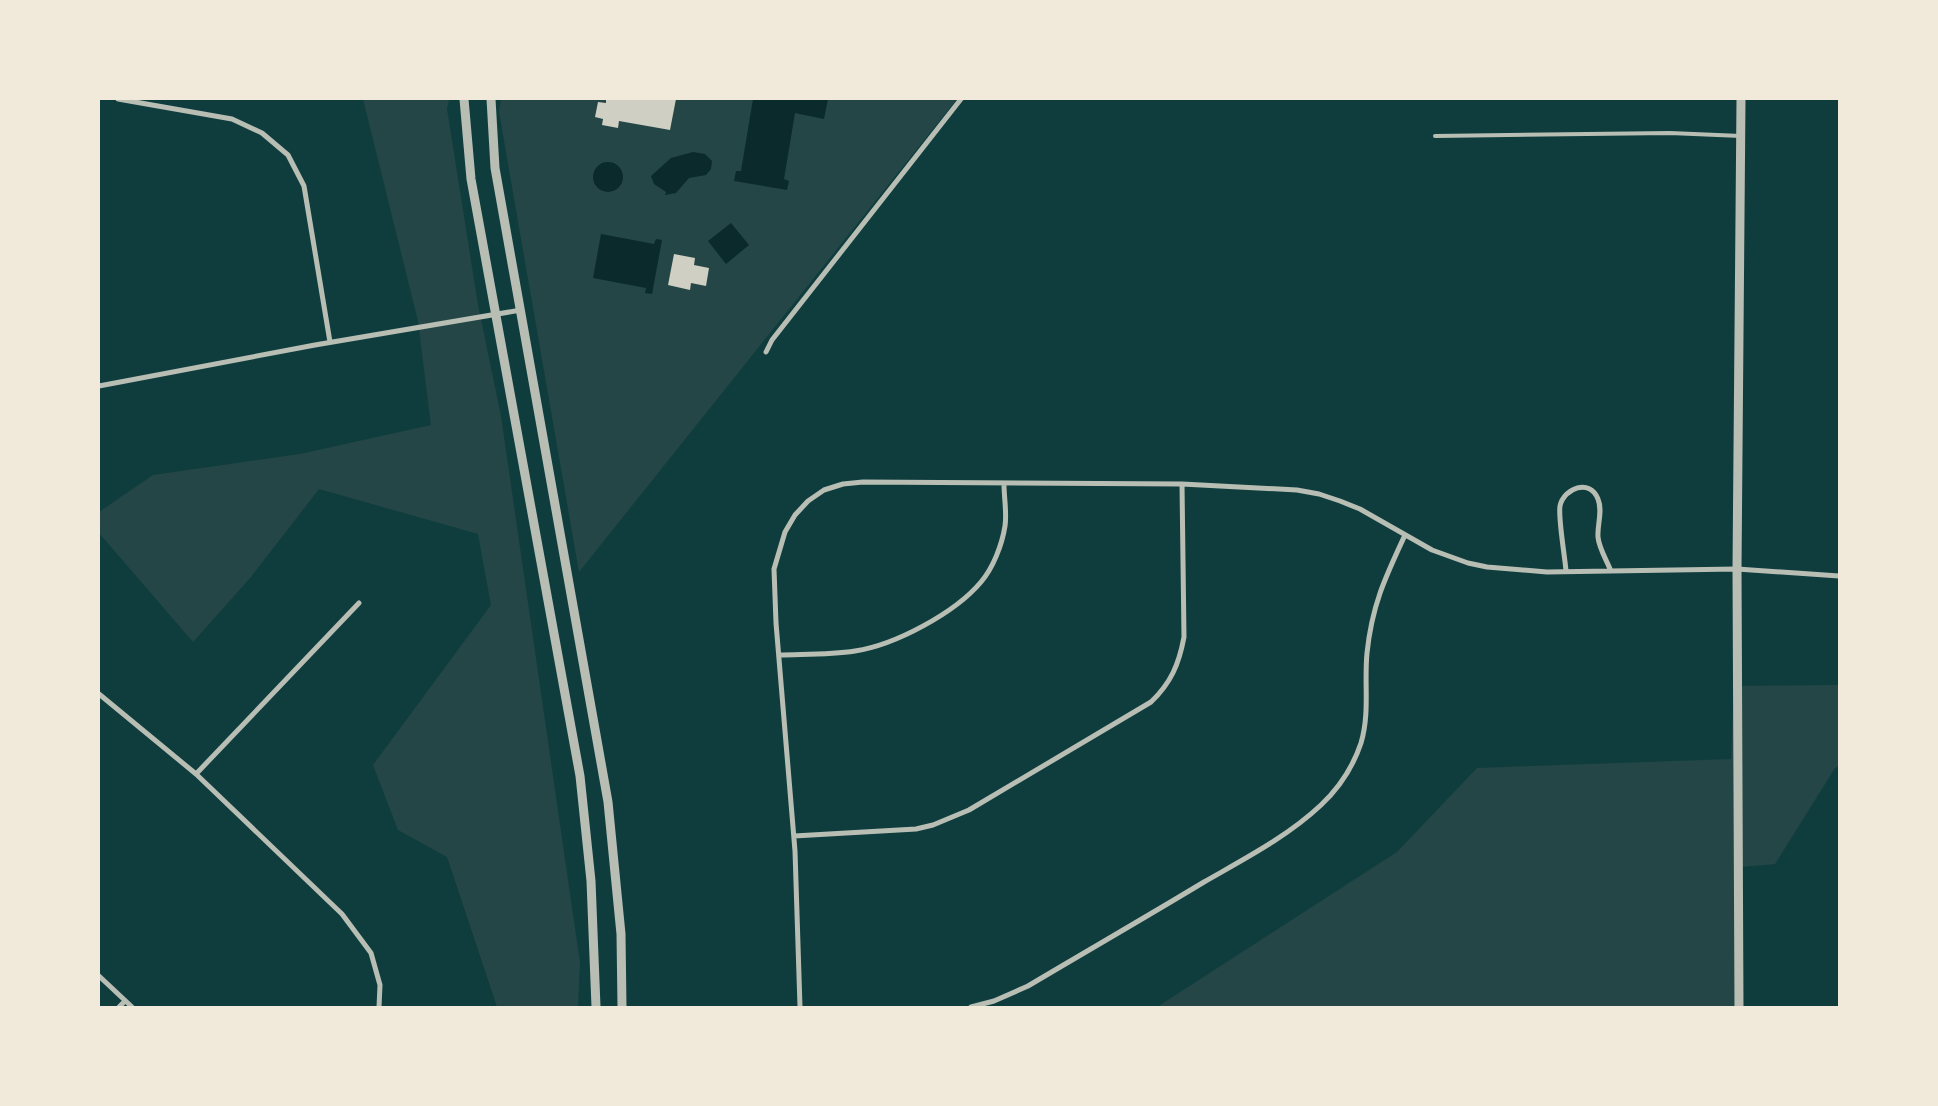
<svg xmlns="http://www.w3.org/2000/svg" width="1938" height="1106" font-family="'Titillium Web',sans-serif">
  <style>
    .green { fill: #244646 }
    .water { fill: #0a2a2b }
    .building { fill: #cfcfc3 }
    .lines { fill: none; stroke-linecap: round; stroke-linejoin: round }
    .service { stroke: #b8beb3; stroke-width: 4 }
    .minor { stroke: #b8beb3; stroke-width: 5 }
    .tertiary { stroke: #b8beb3; stroke-width: 9 }
  </style>
  <rect width="100%" height="100%" fill="#0f3d3e"/>
  <path class="green" d="M363 99H449L447 109 478 305 501 416 580 963 578 1007H497L447 857 398 830 373 765 491 605 478 534 319 489 251 577 193 642 99 533V512L153 475 300 454 431 425 418 321Z
    M501 99H957L579 572 499 112Z
    M1839 685V766L1835 768 1775 864 1740 867 1736 1007H1157L1397 852 1477 768 1731 759 1734 686Z"/>
  <path class="water" d="M753 99H828L824 119 795 113 784 179 789 181 787 190 734 181 736 171H741Z
    M693 152 705 154 712 161 711 169 706 175 689 178 676 193 665 195 666 192 654 184 651 176 671 158Z
    M593 177a15 15 0 1 1 30 0a15 15 0 1 1-30 0Z
    M731 223 749 245 726 264 708 241Z
    M601 234 654 244 656 239 662 240 652 294 645 293 646 288 593 278Z"/>
  <path class="building" d="M606 99H676L670 130 619 121 618 128 602 125 603 119 595 117 598 102 606 103Z
    M674 254 695 258 694 265 709 268 706 286 691 283 690 290 668 285Z"/>
  <g class="lines">
    <path class="service" d="M1435 136 1670 133 1741 136"/>
    <path class="minor" d="M118 99 232 119 262 133 288 155 304 186 330 342
      M766 352 772 340 961 99
      M99 386 315 345 521 310
      M1566 571C1565 557 1558 518 1560 506 1564 488 1590 478 1598 499 1603 511 1597 525 1598 537 1599 548 1606 559 1610 569
      M779 655C804 654 830 655 855 651 895 645 955 613 981 582 993 568 1002 545 1005 526 1007 513 1004 498 1004 484
      M99 694 196 774 342 914 371 953 380 985 379 1007
      M196 774 359 603
      M794 836 916 829 933 825 969 810 1151 702C1171 683 1179 664 1184 637L1182 484
      M99 976 132 1007
      M119 1007 125 1001
      M800 1007 795 851 776 623 774 569 785 532 795 515 808 501 824 490 843 484 863 482 1182 484 1297 490 1319 494 1340 501 1360 509 1432 550 1468 563 1487 567 1547 572 1737 569 1839 576
      M971 1007 994 1001 1028 986C1087 951 1146 917 1204 882 1244 859 1287 837 1321 805 1339 788 1353 767 1361 743 1370 713 1364 683 1367 653 1372 605 1385 578 1405 535"/>
    <path class="tertiary" d="M464 99 471 179 580 776 591 881 596 1007
      M491 99 495 168 608 802 621 934 622 1007
      M1739 1007 1737 569 1741 99"/>
  </g>
  <rect width="1938" height="1106" fill="none" stroke="#f1e9da" stroke-width="200"/>
</svg>
